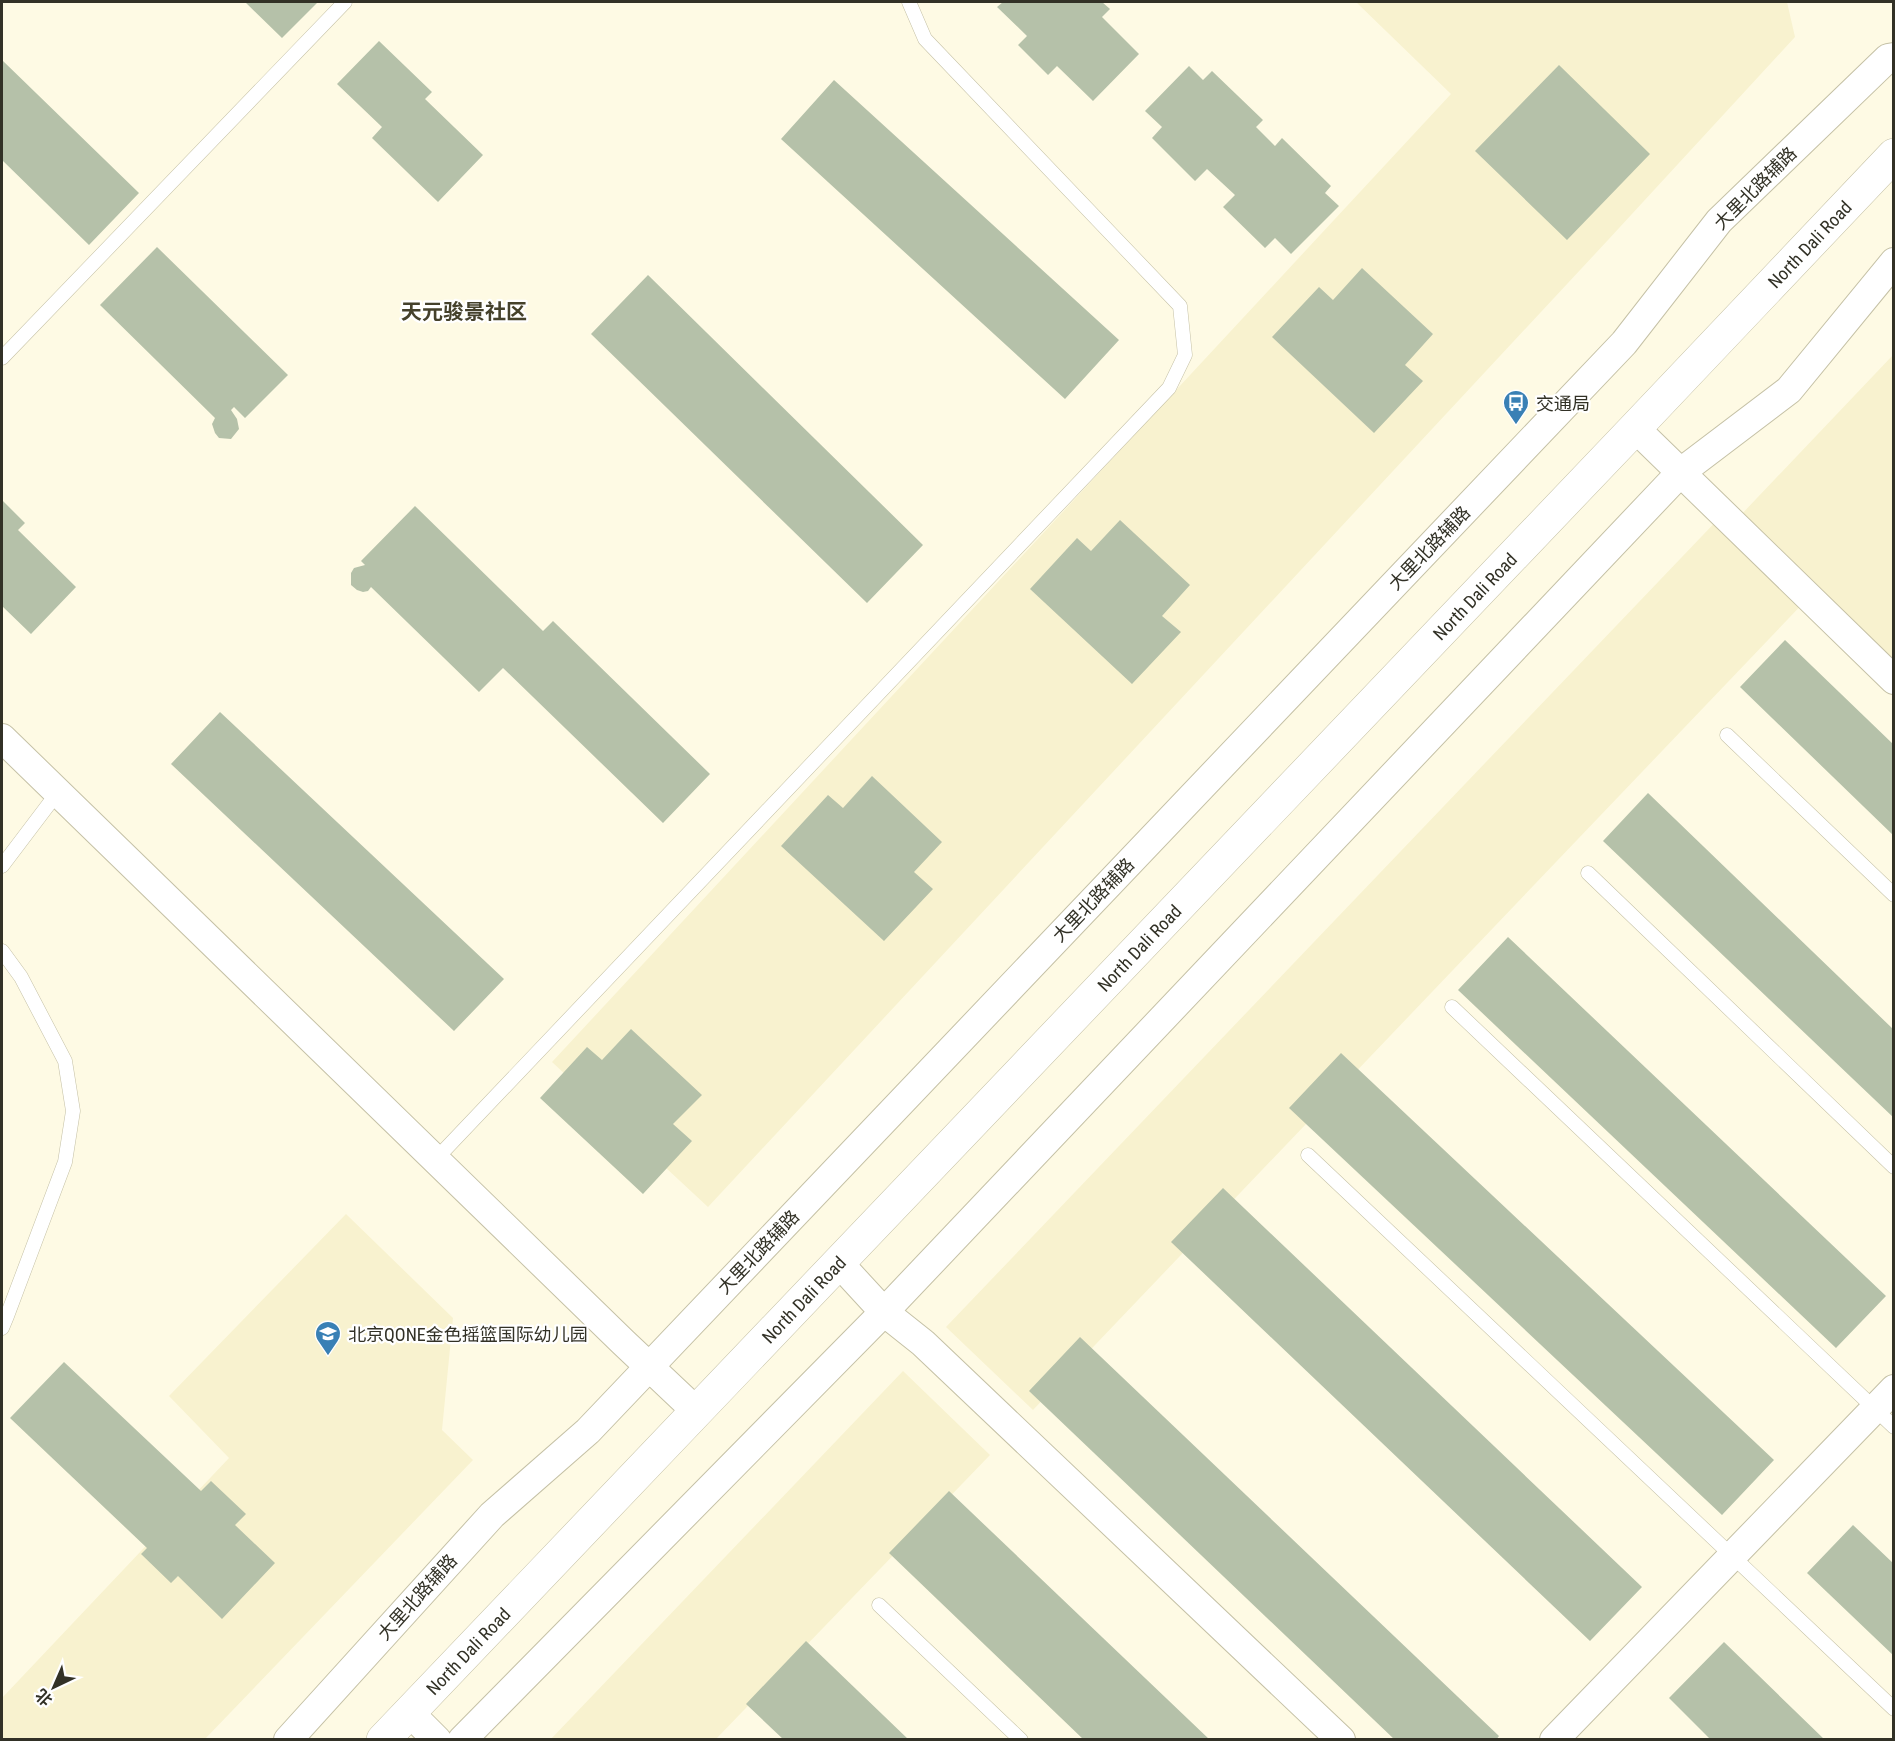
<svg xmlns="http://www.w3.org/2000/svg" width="1895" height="1741" font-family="'Roboto Condensed','Noto Sans SC',sans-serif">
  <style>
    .built { fill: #f8f2cf }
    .building { fill: #b5c1a9 }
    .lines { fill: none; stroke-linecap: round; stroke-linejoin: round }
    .lane-casing { stroke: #c5c1a6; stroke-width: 15 }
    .street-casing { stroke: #c5c1a6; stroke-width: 30 }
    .secondary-casing { stroke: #c5c1a6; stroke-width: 34 }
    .lane { stroke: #fff; stroke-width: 14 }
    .street { stroke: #fff; stroke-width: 28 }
    .secondary { stroke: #fff; stroke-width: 33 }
    .labels { text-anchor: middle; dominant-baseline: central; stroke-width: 4.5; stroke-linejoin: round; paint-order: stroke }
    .street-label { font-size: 18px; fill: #323126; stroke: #fff }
    .poi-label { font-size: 18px; fill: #323126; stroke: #fff; text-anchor: start }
    .quarter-label { font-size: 21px; font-weight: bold; fill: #45412b; stroke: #fff }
  </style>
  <rect width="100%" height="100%" fill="#fefae4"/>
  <path class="built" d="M1356 2H1787L1795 37 1608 240 708 1207 552 1062 1451 94Z
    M1893 355V673L1810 596 1033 1410 946 1327 1724 513 1738 518Z
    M346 1214 453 1318 442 1430 473 1460 205 1739H2V1698L229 1458 169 1396Z
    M903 1371 990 1455 716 1739 550 1740Z"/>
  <path class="building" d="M245 2H318L282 38Z
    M1003 2H1102L1110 9 1102 17 1139 54 1093 101 1057 66 1048 75 1018 45 1027 36 997 7Z
    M379 41 432 92 425 99 483 155 438 202 372 138 382 127 337 84Z
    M2 60 139 193 89 245 2 160Z
    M1559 65 1650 154 1567 240 1475 151Z
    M1189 66 1203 80 1212 71 1263 120 1256 127 1275 146 1282 138 1331 186 1325 193 1339 206 1291 254 1275 238 1265 248 1223 207 1235 195 1207 169 1195 181 1152 138 1162 127 1145 111Z
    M834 80 1119 340 1065 399 781 139Z
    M157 247 288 375 245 418 234 407 231 410 237 419 239 429 231 439 219 438 215 433 212 424 215 418 100 305Z
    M1362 268 1433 334 1405 365 1423 381 1374 433 1272 337 1319 287 1333 300Z
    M648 275 923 545 867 603 591 334Z
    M2 500 25 523 18 530 76 587 31 634 2 606Z
    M415 506 543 631 553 621 710 774 663 823 503 668 479 692 371 587 368 591 363 592 357 590 351 585V573L354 568 365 565 361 561Z
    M1120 520 1190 585 1162 616 1181 632 1132 684 1030 589 1077 538 1091 551Z
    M1785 640 1894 745V836L1740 687Z
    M220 712 504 979 454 1031 171 764Z
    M872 776 942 842 914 872 933 889 884 941 781 846 828 795 843 808Z
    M1648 793 1894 1030V1118L1603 841Z
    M1508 937 1886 1296 1836 1348 1458 990Z
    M631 1029 702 1095 673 1124 692 1141 643 1194 540 1098 587 1047 602 1060Z
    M1341 1053 1774 1460 1722 1515 1289 1108Z
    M1223 1188 1642 1587 1590 1641 1171 1242Z
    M1080 1337 1499 1736 1496 1740H1395L1029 1391Z
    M64 1362 201 1491 211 1481 246 1514 235 1525 275 1563 222 1619 178 1576 171 1583 141 1554 147 1548 10 1418Z
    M949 1491 1210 1740H1084L889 1553Z
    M1853 1525 1894 1564V1656L1807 1573Z
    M806 1641 909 1740H784L746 1704Z
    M1724 1642 1825 1740H1711L1669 1698Z"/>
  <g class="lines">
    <defs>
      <path id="lane" d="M2 358 345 2
        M1727 735 1894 895
        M2 866 58 792
        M1588 873 1894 1167
        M2 951 21 977 65 1061 73 1111 65 1162 7 1316 2 1328
        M1452 1007 1894 1427
        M1308 1155 1894 1709
        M436 1159 1169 388 1185 355 1180 306 925 39 909 2
        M879 1605 1021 1740"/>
      <path id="street" d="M1635 428 1894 680
        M2 738 623 1342 696 1411
        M838 1262 884 1312 923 1343 1341 1740
        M409 1712 437 1740
        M288 1740 492 1515 588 1431 1624 343 1719 221 1888 58 1894 57
        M462 1740 884 1312 1681 472 1789 390 1894 262
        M1554 1740 1894 1389"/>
      <g id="secondary">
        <path id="s1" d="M383 1740 1635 428 1894 155"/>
      </g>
    </defs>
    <use href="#lane" class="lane-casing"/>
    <use href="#street" class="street-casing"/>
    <use href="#secondary" class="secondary-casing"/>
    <use href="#lane" class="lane"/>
    <use href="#street" class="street"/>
    <use href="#secondary" class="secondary"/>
  </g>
  <defs>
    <symbol id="bus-pin" viewBox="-11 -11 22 30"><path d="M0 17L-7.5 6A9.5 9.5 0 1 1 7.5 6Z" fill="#3980b5" stroke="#fff"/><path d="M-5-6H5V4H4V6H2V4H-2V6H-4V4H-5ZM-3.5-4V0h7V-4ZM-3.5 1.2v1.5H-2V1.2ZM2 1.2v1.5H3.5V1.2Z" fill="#fff"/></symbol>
    <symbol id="school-pin" viewBox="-11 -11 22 30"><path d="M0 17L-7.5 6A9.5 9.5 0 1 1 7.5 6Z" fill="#3980b5" stroke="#fff"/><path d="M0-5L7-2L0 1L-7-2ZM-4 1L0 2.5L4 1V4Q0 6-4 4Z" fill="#fff"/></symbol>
  </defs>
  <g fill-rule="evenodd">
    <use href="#bus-pin" x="1501" y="388" width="30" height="40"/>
    <use href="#school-pin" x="313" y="1319" width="30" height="40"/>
  </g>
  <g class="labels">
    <g class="street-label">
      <text transform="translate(1755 188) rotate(-45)">大里北路辅路</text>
      <text stroke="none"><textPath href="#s1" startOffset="2067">North Dali Road</textPath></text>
      <text transform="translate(1429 548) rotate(-46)">大里北路辅路</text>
      <text stroke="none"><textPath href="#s1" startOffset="1581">North Dali Road</textPath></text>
      <text transform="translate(1093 900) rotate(-46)">大里北路辅路</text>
      <text stroke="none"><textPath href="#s1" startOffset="1095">North Dali Road</textPath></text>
      <text transform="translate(758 1252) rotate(-46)">大里北路辅路</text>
      <text stroke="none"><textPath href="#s1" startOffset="609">North Dali Road</textPath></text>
      <text transform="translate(417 1597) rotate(-48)">大里北路辅路</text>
      <text stroke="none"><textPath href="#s1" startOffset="123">North Dali Road</textPath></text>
    </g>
    <g class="poi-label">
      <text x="1536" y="403">交通局</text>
      <text x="348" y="1334">北京QONE金色摇篮国际幼儿园</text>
    </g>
    <g class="quarter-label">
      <text x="464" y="312">天元骏景社区</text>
    </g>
  </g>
  <rect width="1895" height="1741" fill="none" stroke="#323126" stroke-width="6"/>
  <g transform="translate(54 1687) rotate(224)" stroke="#ffffff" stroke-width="4.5" paint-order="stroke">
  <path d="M0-4.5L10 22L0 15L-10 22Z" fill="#323126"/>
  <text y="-9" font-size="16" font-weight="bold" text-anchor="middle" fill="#323126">北</text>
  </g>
</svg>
